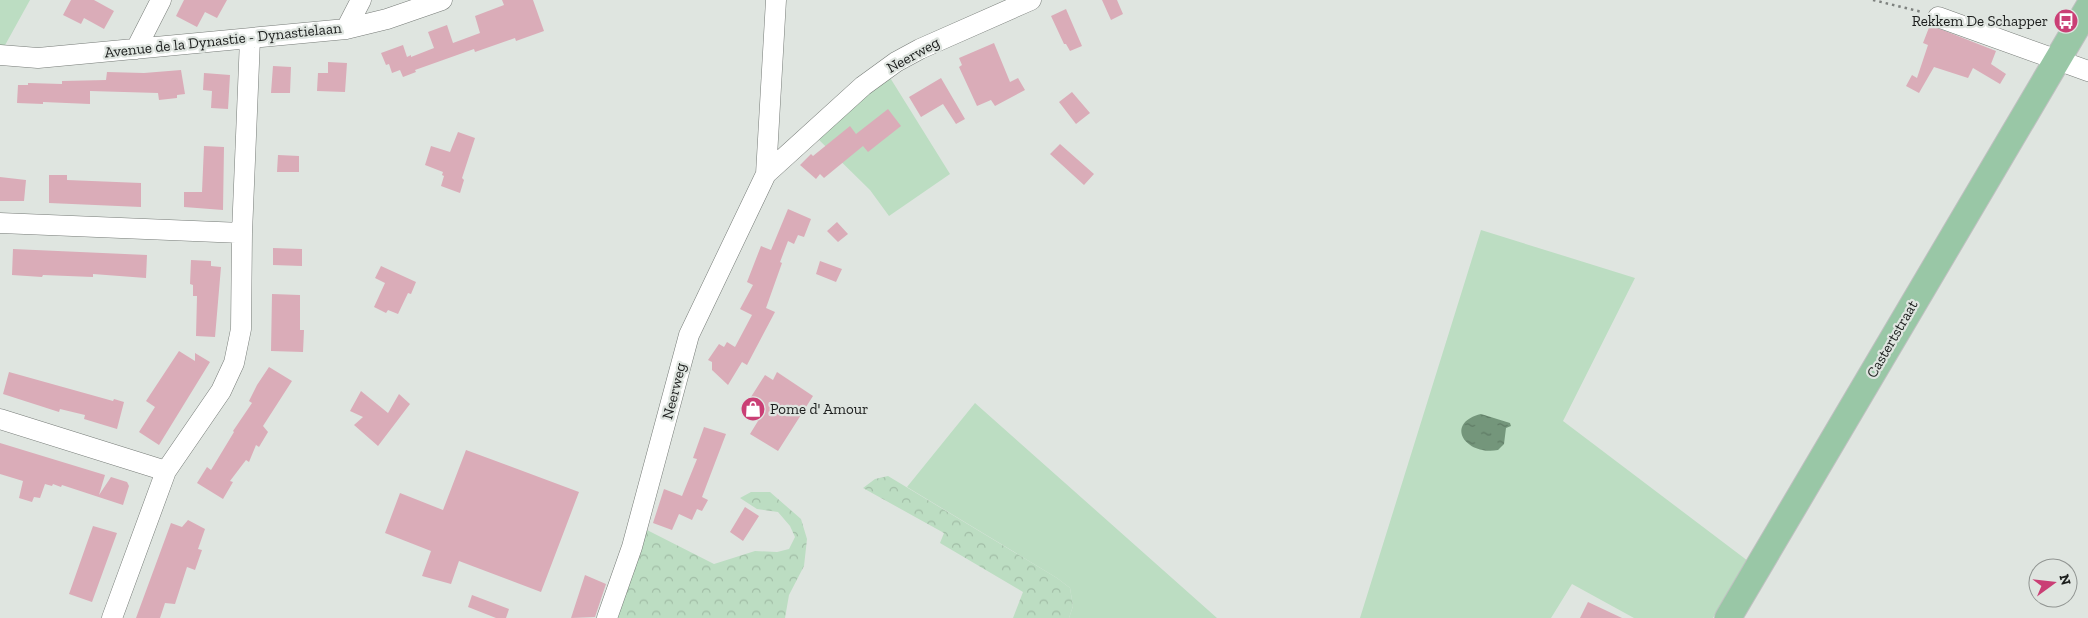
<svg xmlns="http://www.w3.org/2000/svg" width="2088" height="618" font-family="'Zilla Slab',serif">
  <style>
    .grass { fill: #bcddc2 }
    .forest { fill: url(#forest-crowns) }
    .water { fill: url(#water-ripples) }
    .building { fill: #daacb8 }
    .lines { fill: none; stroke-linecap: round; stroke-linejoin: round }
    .minor-casing { stroke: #767b77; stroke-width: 21 }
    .major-casing { stroke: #bfc0c0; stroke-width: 28 }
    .path { stroke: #7e827f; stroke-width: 2.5; stroke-dasharray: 2.5 4; stroke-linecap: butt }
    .minor { stroke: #fff; stroke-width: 20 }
    .major { stroke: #99c7a6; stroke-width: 26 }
    .labels { text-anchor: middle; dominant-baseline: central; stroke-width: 4.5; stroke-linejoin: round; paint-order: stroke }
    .poi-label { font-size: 15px; fill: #1c1e1d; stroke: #dfe5e0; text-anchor: end }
    .street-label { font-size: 15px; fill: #1c1e1d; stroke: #dfe5e0 }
  </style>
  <defs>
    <pattern id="forest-crowns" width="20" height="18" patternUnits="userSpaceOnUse" patternTransform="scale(1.25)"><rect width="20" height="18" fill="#bcddc2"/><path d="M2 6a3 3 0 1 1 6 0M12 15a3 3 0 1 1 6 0" fill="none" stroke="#a1bda6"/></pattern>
    <pattern id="water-ripples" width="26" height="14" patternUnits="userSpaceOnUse" patternTransform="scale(1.25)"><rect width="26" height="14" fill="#74967b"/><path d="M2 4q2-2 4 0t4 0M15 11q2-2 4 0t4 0" fill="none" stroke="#5e7a64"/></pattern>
  </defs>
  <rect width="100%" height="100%" fill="#dfe5e0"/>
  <path class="grass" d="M0 0H30L4 47 0 46Z
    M889 76 950 174 889 216 870 190 815 136Z
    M1481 230 1635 278 1563 421 1748 561 1713 618H1634L1572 584 1551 618H1360Z
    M975 403 1217 618H1069L1073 606 1070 588 1057 578 907 487Z"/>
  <path class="forest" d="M888 476 1057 578 1070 588 1073 606 1069 618H1013L1023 592 940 543 944 533 863 488 875 479Z
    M751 492H770L801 519 807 539 804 566 789 595 785 618H613L645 529 714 564 755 551 777 552 789 549 795 537 790 526 778 512 757 509 740 498Z"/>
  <path class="water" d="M1481 414 1510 423 1511 426 1506 428 1504 444 1498 450C1465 456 1444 423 1481 414Z"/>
  <path class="building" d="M71 0H94L114 11 104 29 84 18 81 24 63 15Z
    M184 0H227L217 18 205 12 197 27 176 16Z
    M502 0H533L544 31 516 41 515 38 475 52 474 49 415 70 416 72 403 77 400 70 392 73 389 64 386 65 381 53 403 45 407 57 411 55V57L434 48 428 32 447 25 453 43 480 33 475 16 504 5Z
    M1102 0H1117L1123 14 1111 20Z
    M1066 9 1082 46 1070 51 1066 44H1064L1051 16Z
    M1930 25 1996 51 1991 64 2006 74 2000 84 1973 68 1968 78 1934 67 1919 93 1906 86 1912 75 1917 78 1928 45 1923 43Z
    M994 43 1010 82 1018 78 1025 90 995 106 991 100 977 106 959 67 962 65 959 58Z
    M328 62 347 63 345 92 317 91 318 73H328Z
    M273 66 291 67 290 93H271Z
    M181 70 185 94 177 95V98L159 100 158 93 90 91V104L43 102V104L17 103 18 85H28V83L62 84V81L106 80 107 72 144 73Z
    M204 73 230 75 228 109 211 108 212 91 203 90Z
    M941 78 965 119 956 124 943 104 921 117 909 97Z
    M1072 92 1090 113 1076 124 1059 102Z
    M888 109 901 126 868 152 863 146 824 178 820 174 816 179 800 165 811 154 813 156 850 126 856 134Z
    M458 132 475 138 462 178 464 180 460 193 441 186 444 176 442 175 443 172 425 165 431 146 450 152Z
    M1060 144 1094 174 1084 185 1050 154Z
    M204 146 224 147 223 210 184 207V192H202Z
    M278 155 299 156V172H277Z
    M49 175H67V180L141 183V207L49 203Z
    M0 177 26 180 24 201H0Z
    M788 209 811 219 804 237 798 235 794 244 788 241 780 262 782 263 766 308 775 312 747 365 742 362 728 385 712 370V362L708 360 719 344 724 347 727 342 735 347 752 315 740 309 753 285 747 282 761 246 771 250Z
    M837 222 848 234 838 242 827 231Z
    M273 248 302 249V266L273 265Z
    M13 249 147 255 146 278 93 274V277L43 275 42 277 12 275Z
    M191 260 211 261V266L221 267 215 337 196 336 197 296H193V285L190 284Z
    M820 261 842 269 836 282 816 274Z
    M381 266 416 282 411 294 408 293 398 314 388 310 386 313 374 307 385 283 375 278Z
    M272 294 300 295V330H304L303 352 271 351Z
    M179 351 195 361V353L210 362 159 445 139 432 155 407 146 401Z
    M269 367 292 381 263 426 268 432 259 447 256 445 249 462 246 460 230 481 233 482 223 499 197 483 207 467 211 470 234 432 233 431 252 403 249 401 257 385Z
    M9 372 113 401 114 399 124 402 117 429 84 419 85 415 60 409 59 412 3 394Z
    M777 372 813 396 778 451 750 434 758 421 742 411 765 375 773 380Z
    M361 391 388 413 399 394 410 404 378 446 354 425 363 417 350 411Z
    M704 427 726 434 702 497 708 500 702 511 697 509 692 520 679 514 672 530 653 523 664 489 682 496 697 459 693 458Z
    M0 443 105 475 99 495 111 477 127 482 129 486 123 505 62 485 61 487 53 484 52 486 45 484 40 498 34 497 32 502 19 498 23 481 0 474Z
    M466 450 579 492 541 592 459 561 451 584 422 576 431 551 385 533 400 493 443 510Z
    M745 507 759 516 743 541 730 532Z
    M188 520 205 529 198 549 202 550 195 570 187 567 175 604 165 603 160 618H136L171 523 182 527Z
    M93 526 117 533 92 602 69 594Z
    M585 575 606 584 595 617 571 618Z
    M472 595 509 609 506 618H496L468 607Z
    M1588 602 1622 618H1580Z"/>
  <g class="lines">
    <defs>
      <path id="minor" d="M1938 17 2088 71
        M346 29 361 0
        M136 49 161 0
        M0 55 38 58 346 29 387 19 442 0
        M766 174 863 86 896 62 920 49 1031 0
        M0 223 242 233
        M0 419 166 471
        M112 618 166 471 221 391 234 363 241 329 242 233 250 39
        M607 618 632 547 689 335 766 174 776 0"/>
      <path id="major" d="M1728 618 2088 8"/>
    </defs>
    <use href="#minor" class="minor-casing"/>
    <use href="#major" class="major-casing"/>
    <path class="path" d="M1873 0 1922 12"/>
    <use href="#minor" class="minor"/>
    <use href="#major" class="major"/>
  </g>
  <defs>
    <symbol id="bus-disc" viewBox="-11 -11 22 22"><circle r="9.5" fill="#ca3f75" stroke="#dfe5e0"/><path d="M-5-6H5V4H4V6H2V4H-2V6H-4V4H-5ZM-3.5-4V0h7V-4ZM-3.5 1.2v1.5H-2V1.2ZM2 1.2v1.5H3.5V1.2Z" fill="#fff"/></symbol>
    <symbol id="shop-disc" viewBox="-11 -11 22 22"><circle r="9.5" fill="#ca3f75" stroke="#dfe5e0"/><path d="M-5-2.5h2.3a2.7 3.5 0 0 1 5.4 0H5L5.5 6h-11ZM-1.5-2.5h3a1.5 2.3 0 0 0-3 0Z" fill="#fff"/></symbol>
  </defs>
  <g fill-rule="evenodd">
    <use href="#bus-disc" x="2052" y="7" width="28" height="28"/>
    <use href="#shop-disc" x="739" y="395" width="28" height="28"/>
  </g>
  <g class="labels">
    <g class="poi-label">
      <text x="2048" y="21">Rekkem De Schapper</text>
      <text x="770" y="409" text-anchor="start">Pome d' Amour</text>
    </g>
    <g class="street-label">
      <text transform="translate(223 40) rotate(-6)">Avenue de la Dynastie - Dynastielaan</text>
      <text transform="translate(913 55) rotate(-29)">Neerweg</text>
      <text transform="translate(1892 339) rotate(-60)">Castertstraat</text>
      <text transform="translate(674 391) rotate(-76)">Neerweg</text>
    </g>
  </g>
  <g transform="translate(2053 583) rotate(75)"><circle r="24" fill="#dfe5e0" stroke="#919592"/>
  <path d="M0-4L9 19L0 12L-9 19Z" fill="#ca3f75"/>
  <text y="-8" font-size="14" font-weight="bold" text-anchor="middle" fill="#1c1e1d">N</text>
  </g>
</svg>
